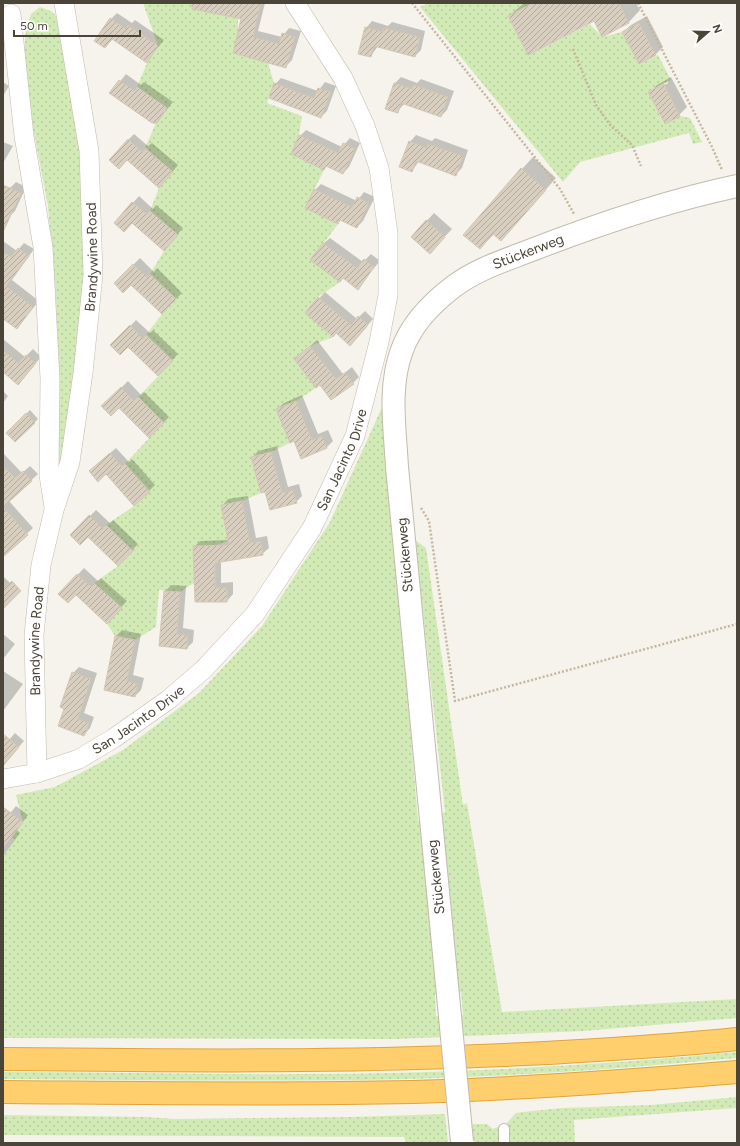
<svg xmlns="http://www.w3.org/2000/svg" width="740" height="1146" font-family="Figtree,sans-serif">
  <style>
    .grass { fill: url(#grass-dots) }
    .shadow { fill: #0003; fill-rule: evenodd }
    .building { fill: url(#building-hatch); stroke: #d3c7b4 }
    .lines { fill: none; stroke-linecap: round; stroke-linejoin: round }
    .service-casing { stroke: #c2bbae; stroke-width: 12 }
    .minor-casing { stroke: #c2bbae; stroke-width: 20 }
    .tertiary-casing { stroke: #c2bbae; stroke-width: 24 }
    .motorway-casing { stroke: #e0a43c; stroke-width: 24 }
    .path { stroke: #c4b79f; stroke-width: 2.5; stroke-dasharray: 2 2; stroke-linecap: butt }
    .service { stroke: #fff; stroke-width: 10 }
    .minor { stroke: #fff; stroke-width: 19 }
    .tertiary { stroke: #fff; stroke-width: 22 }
    .motorway { stroke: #ffcf6e; stroke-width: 22 }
    .tertiary-bridge-casing { stroke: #c2bbae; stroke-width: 24; stroke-linecap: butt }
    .tertiary-bridge { stroke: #fff; stroke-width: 22 }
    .labels { text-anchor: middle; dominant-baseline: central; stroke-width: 3; stroke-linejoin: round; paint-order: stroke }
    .street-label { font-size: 14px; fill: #4b4439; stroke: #fff }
  </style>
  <defs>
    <pattern id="grass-dots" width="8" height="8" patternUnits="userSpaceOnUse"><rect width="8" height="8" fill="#d2eab5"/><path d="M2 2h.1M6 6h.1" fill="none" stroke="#b6ca9c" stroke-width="1.8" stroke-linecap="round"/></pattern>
    <pattern id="building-hatch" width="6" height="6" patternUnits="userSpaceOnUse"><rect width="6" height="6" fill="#d8cfc1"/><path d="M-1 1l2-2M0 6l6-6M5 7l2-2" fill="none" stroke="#b1aa9e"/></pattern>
  </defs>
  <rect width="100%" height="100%" fill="#f6f3ec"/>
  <path class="grass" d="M143 3H203L202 11 238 19V33L233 53 268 63 274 83 267 103 302 116 299 135 291 154 324 170 305 208 338 224 311 260 340 282 318 297 305 313 333 337 310 346 294 359 316 388 296 401 276 409 290 443 271 452 251 457 261 493 242 501 221 505 228 541 214 546 194 583 180 592 159 590 156 627 135 640 115 636 107 624 94 583 118 566 133 551 106 525 134 506 150 492 125 464 163 423 138 397 173 361 146 335 162 314 176 299 150 274 164 251 178 235 150 211 159 188 173 172 145 148 155 125 167 108 137 87 147 63 158 46Z
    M428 3H533L508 16 528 55 590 24 602 37 622 32 639 64 658 55 671 80 648 92 664 124 680 116 690 118 702 142 693 144 689 133 580 162 563 182 420 7Z
    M40 7 51 11 59 19 82 155 85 271 76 368 59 476 56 477 60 390 56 301 48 206 32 123 24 51 26 31 31 14Z
    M383 405 418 821 423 820 439 993 435 994 436 1016 463 1015 461 992H456L438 815 445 812 415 540 426 548 463 805 467 803 502 1012 737 999V1018L584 1031 396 1039 3 1038V856L15 839 11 837 23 822 16 795 55 787 123 750 199 693 262 626 330 522Z
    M737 1052V1058C628 1068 519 1076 409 1079 274 1082 138 1080 3 1079V1072C101 1072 200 1075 298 1074 445 1074 591 1066 737 1052Z
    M737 1097V1108L574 1120 575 1143H474L472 1124H487L493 1129 506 1124 516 1113 523 1112 562 1108 651 1105Z
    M445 1114 448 1143H406L404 1137 3 1135V1115L146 1117 175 1119 353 1117Z"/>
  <path class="shadow" d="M204 3H265L258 31 282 37 289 28 301 31 292 60 286 66 234 52 243 19Z
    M524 3H636L640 10 629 22 603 35 595 20 509 16Z
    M117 13 132 23 135 20 164 40 146 62 113 39 105 47 111 19Z
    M647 16 663 47 655 55 623 32 631 25Z
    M372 21 388 26 392 22 425 31 421 50 415 56 378 46 371 56 366 28Z
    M126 74 141 85 144 82 173 102 155 124 111 93Z
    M401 77 417 83 421 79 454 91 447 110 441 116 405 103 397 112 386 108 395 83Z
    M671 77 687 107 679 115 650 93 657 85ZM668 81V83L657 89V87Z
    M281 78 318 91 325 82 336 86 327 111 321 117 275 84Z
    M3 82 9 86 3 96Z
    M306 130 342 147 350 138 360 143 349 167 343 173 327 165 324 169 300 136Z
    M134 134 148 146 152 143 178 165 165 181 128 140Z
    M416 135 432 141 435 138 468 150 462 168 456 174 419 161 412 171 410 142Z
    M3 142 13 146 3 163Z
    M533 157 556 178 512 228 494 234 480 248 522 169Z
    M16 182 26 187 15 211 9 217 3 214V189L10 188Z
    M321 184 357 201 364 192 375 197 363 221 357 227 341 219 338 223 315 190Z
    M139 196 153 209 156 205 183 228 170 243 132 222 115 223Z
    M434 213 452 229 437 245 412 237Z
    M330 238 363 262 371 254 380 261 357 288 323 244Z
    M3 241 17 251 24 243 34 249 12 280 39 301 17 328 3 318Z
    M140 258 154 272 157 268 182 293 162 313 131 283H115Z
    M325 292 357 319 365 311 373 319 356 339 336 332 306 313Z
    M136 320 150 333 153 330 178 354 158 375 128 345H112Z
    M3 339 25 357 33 349 41 357 24 377 3 372Z
    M317 340 343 374 352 367 359 377 353 383 320 384 295 359Z
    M128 381 141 395 144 392 169 417 149 437 119 407 103 406Z
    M3 391 8 396 3 403Z
    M302 395 318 434 328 430 333 441 327 447 295 440 277 409 284 403Z
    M30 410 38 419 15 441 7 433Z
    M277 446 288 487 299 484 302 496 296 502 266 490 252 458 258 451Z
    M116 448 129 462 132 459 155 485 149 491 106 473 96 465Z
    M3 453 22 473 30 466 38 474 9 501 33 528 7 552 3 547Z
    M248 496 256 538 267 536 269 548 262 554 221 561V583L233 582V594L227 601H196L194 547 200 541 229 540 222 506 228 499Z
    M96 510 110 523 113 520 138 544 118 565 88 535H71Z
    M84 568 98 581 101 578 127 601 113 616 76 594H60Z
    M3 576 19 592 3 608Z
    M172 585 186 586 183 628 194 630 193 642 187 648 160 645 165 591Z
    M122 630 141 634 133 675 144 678 141 690 135 696 105 690 116 636Z
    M3 634 15 644 3 659Z
    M79 667 97 673 84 713 94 717 90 728 84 735 66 708 73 673Z
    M3 671 23 684 3 711Z
    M15 733 24 741 3 765V737L8 741Z
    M16 806 28 815 17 830 20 833 3 856V822Z"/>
  <path class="building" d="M192 3H261L253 37 279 44 282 33 295 37 286 68 233 53 241 19 192 9Z
    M533 3H619L629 23 602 37 594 21 528 55 508 16Z
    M110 18 126 29 128 25 158 46 147 63 112 39 105 48 94 41Z
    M639 23 656 55 639 64 622 32Z
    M365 27 383 32 384 28 420 37 415 57 374 46 371 57 358 54Z
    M119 80 135 91 137 87 167 108 157 123H152L109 93Z
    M274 83 314 98 318 88 331 92 321 118 269 98Z
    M394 83 412 89 414 85 448 97 441 117 401 103 398 113 385 109Z
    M664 84 680 116 665 124 648 92Z
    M299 135 338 153 343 143 355 149 343 174 326 166 324 170 291 154Z
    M128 139 142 152 145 148 173 172 159 188 127 160 119 169 109 160Z
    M409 141 427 148 428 144 463 156 456 176 416 161 412 172 399 167Z
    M521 168 546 190 501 241 493 234 480 249 463 235Z
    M3 185 21 193 3 232Z
    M314 189 352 207 357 197 369 203 357 228 340 220 338 224 305 208Z
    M132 202 147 214 150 211 178 235 164 251 132 223 124 232 114 223Z
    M426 220 445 237 430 254 411 237Z
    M323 243 357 268 364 259 374 267 358 290 343 278 340 282 310 260Z
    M18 248 29 256 6 286 33 307 17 329 3 319V251L11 257Z
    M133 264 147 277 150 274 176 299 162 314 131 285 123 293 114 283Z
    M318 297 351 325 358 316 368 325 350 346 336 333 333 337 305 313Z
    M130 325 143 339 146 335 173 361 158 376 128 347 120 355 110 345Z
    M310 346 336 379 345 373 354 384 331 400 320 385 316 388 294 359Z
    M3 350 18 363 26 355 36 363 18 385 3 372Z
    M121 387 134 401 138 397 164 423 149 438 119 408 111 416 101 406Z
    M296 401 312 440 322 436 327 448 301 459 294 441 290 443 276 409Z
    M26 413 35 423 15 442 6 433Z
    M271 452 282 493 293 490 297 503 270 510 265 492 261 493 251 457Z
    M110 453 122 467 125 464 150 492 134 506 106 474 98 482 89 471Z
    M3 466 15 478 23 471 32 481 3 507 28 535 3 557Z
    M242 501 250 543 261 541 263 555 215 563V588H227V602H195L193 546 229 545 221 505Z
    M89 515 103 529 106 525 133 551 118 566 88 537 80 545 70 535Z
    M77 574 91 587 94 583 122 608 107 624 76 595 68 603 58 594Z
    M12 581 21 591 3 609V590Z
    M164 591 180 592 177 634 188 635 187 649 159 646Z
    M115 636 135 640 127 681 138 684 135 697 104 690Z
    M72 672 91 679 78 719 89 723 84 736 58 726 64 709 60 707Z
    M3 734 19 747 3 766Z
    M3 807 23 822 3 848Z"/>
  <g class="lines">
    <defs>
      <path id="service" d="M504 1129V1143"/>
      <g id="minor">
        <path d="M11 14 24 136 43 247 50 378 49 475 54 507"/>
        <path id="s1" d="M37 773 34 635 41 565 54 510 70 462 83 373 93 275 89 151 64 3"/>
        <path id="s2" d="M3 779 37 773 79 759 114 738 168 700 204 669 255 614 312 528 355 436 379 342 388 295V233L379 168 365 126 343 78 295 3"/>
      </g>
      <g id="tertiary">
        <path id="s3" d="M449 1006 397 467C395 429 388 387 402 350 411 325 432 303 453 287 475 270 503 261 529 251 596 225 666 201 737 186"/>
      </g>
      <path id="motorway" d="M3 1059C201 1061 399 1063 597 1050 644 1047 691 1044 737 1039
        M3 1092C140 1093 276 1095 413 1092 521 1089 629 1081 737 1072"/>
    </defs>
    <use href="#service" class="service-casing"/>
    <use href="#minor" class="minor-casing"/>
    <use href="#tertiary" class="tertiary-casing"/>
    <use href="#motorway" class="motorway-casing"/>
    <path class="path" d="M412 3 560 189 574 214
      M638 3 712 147 722 170
      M573 49 596 105 611 126 632 145 641 166
      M421 508 429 521 455 701 737 624"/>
    <use href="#service" class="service"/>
    <use href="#minor" class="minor"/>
    <use href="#tertiary" class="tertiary"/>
    <use href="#motorway" class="motorway"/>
    <defs>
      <path id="tertiary-bridge" d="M449 1006 462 1142"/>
    </defs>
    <use href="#tertiary-bridge" class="tertiary-bridge-casing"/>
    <use href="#tertiary-bridge" class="tertiary-bridge"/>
  </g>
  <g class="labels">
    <g class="street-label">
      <text stroke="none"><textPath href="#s3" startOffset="825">Stückerweg</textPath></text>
      <text stroke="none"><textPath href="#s1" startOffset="522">Brandywine Road</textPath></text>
      <text stroke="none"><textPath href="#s2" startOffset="486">San Jacinto Drive</textPath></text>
      <text transform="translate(405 555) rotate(-95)">Stückerweg</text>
      <text stroke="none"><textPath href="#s1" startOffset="132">Brandywine Road</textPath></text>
      <text stroke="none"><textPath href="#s2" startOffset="150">San Jacinto Drive</textPath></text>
      <text transform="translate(436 877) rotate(-96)">Stückerweg</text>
    </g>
  </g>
  <rect width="740" height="1146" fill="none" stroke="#4b4439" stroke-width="8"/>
  <g transform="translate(708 32) rotate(70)" stroke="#ffffff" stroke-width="3" paint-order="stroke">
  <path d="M0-3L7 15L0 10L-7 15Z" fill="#4b4439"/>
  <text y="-6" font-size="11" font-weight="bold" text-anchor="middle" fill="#4b4439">N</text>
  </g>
  <path d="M14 30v6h126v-6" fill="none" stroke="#4b4439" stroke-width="2"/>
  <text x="20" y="30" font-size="12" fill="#4b4439" stroke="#ffffff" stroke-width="3" paint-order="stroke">50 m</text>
</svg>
